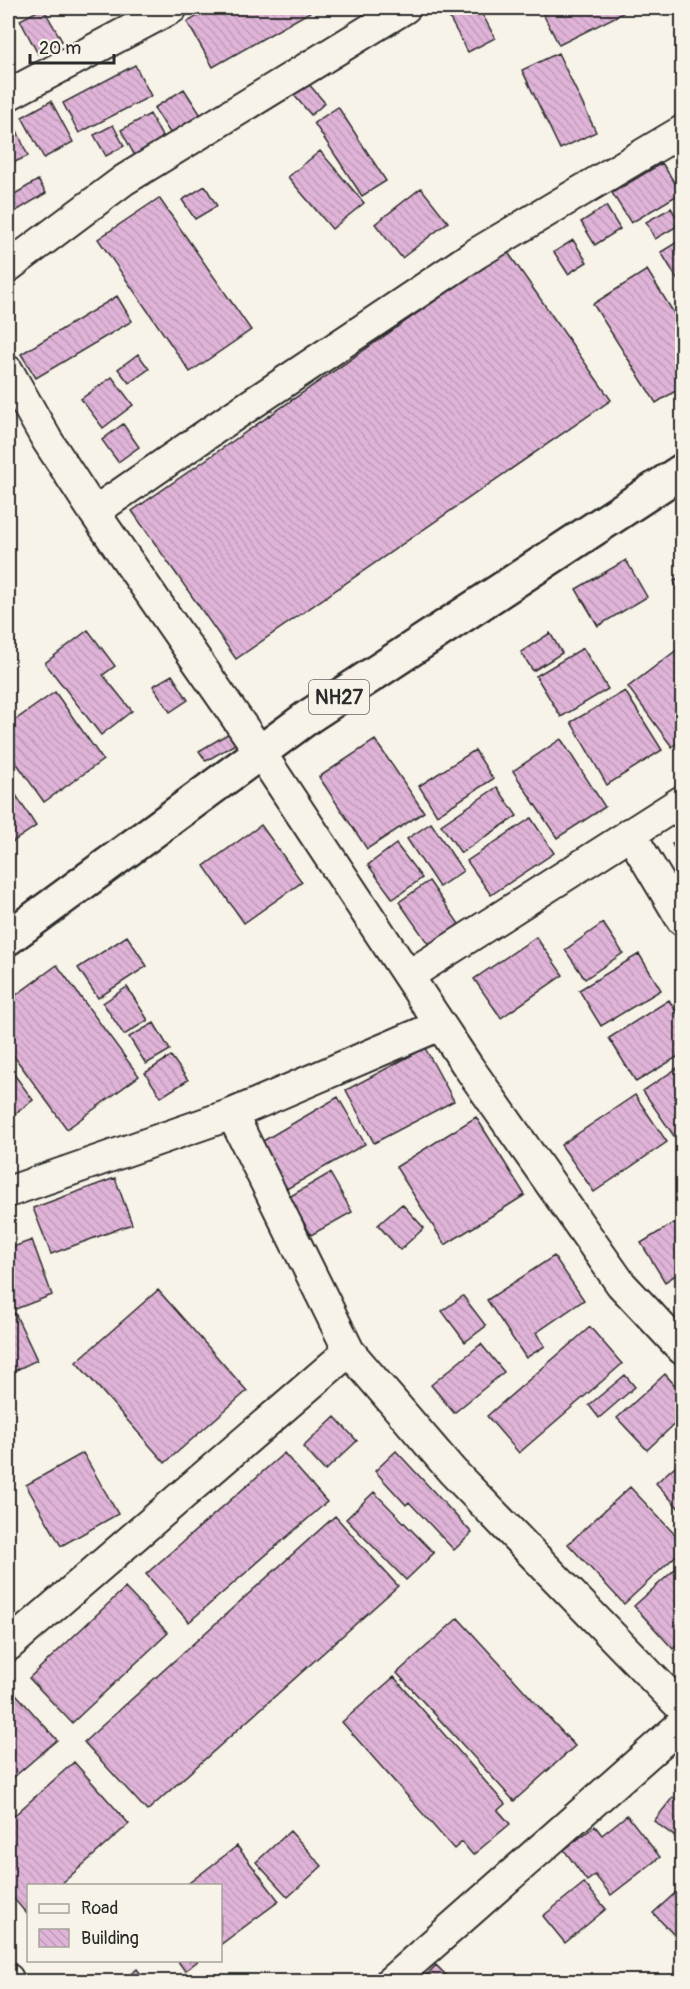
<svg xmlns="http://www.w3.org/2000/svg" width="690" height="1989" font-family="Pangolin,sans-serif">
  <style>
    .building { fill: url(#building-back-hatch); stroke: #2b2b2b; stroke-width: 1.5 }
    .lines { fill: none; stroke-linecap: round; stroke-linejoin: round }
    .minor-casing { stroke: #2b2b2b; stroke-width: 34 }
    .highway-casing { stroke: #2b2b2b; stroke-width: 38 }
    .minor { stroke: #f7f3e8; stroke-width: 30 }
    .highway { stroke: #f7f3e8; stroke-width: 33 }
    .labels { text-anchor: middle; dominant-baseline: central; stroke-width: 6; stroke-linejoin: round; paint-order: stroke }
    .shield { fill: #f7f3e8; stroke: #686764; stroke-width: 1.5 }
    .shield-label { font-size: 20px; font-weight: bold; fill: #2b2b2b }
  </style>
  <defs>
    <pattern id="building-back-hatch" width="6" height="6" patternUnits="userSpaceOnUse" patternTransform="scale(1.5)"><rect width="6" height="6" fill="#e0b4d8"/><path d="M-1 5l2 2M0 0l6 6M5-1l2 2" fill="none" stroke="#c09bba"/></pattern>
  </defs>
  <rect width="100%" height="100%" fill="#f7f3e8"/>
  <filter id="ink" filterUnits="userSpaceOnUse"><feTurbulence type="fractalNoise" baseFrequency=".0167" numOctaves="2"/><feDisplacementMap in="SourceGraphic" scale="12" xChannelSelector="R" yChannelSelector="G"/><feConvolveMatrix kernelMatrix="1 2 1 2 8 2 1 2 1" color-interpolation-filters="sRGB"/></filter>
  <g filter="url(#ink)">
    <path class="building" d="M43 8 62 41 38 54 20 20Z
      M212 8H317L213 67 187 22Z
      M444 8H479L495 38 468 52Z
      M540 8H621L623 13 559 45Z
      M558 53 596 132 560 149 522 70Z
      M135 65 151 96 79 133 63 103Z
      M307 82 325 103 311 115 293 94Z
      M184 89 204 120 174 139 154 108Z
      M51 101 73 142 44 158 22 117Z
      M338 107 386 181 362 196 314 123Z
      M150 114 164 140 135 156 121 130Z
      M113 125 124 146 106 156 94 135Z
      M15 126 28 156 8 165V130Z
      M320 151 364 203 332 229 288 177Z
      M662 163 681 193 631 223 612 193Z
      M38 180 46 193 8 216V198Z
      M205 186 217 206 195 219 182 200Z
      M421 188 448 222 402 258 375 224Z
      M159 198 251 330 190 372 98 239Z
      M606 206 620 229 595 245 581 222Z
      M671 208 681 224 655 239 646 222Z
      M682 239V287L661 252Z
      M573 240 587 262 568 274 554 252Z
      M507 251 611 400 236 659 132 511Z
      M647 270 682 326V387L656 403 593 304Z
      M117 296 132 321 36 378 21 354Z
      M138 354 149 369 129 383 118 369Z
      M112 377 133 405 103 428 81 399Z
      M123 424 139 447 118 462 102 440Z
      M626 560 647 597 598 626 576 589Z
      M682 577V607L674 580Z
      M88 630 115 666 103 675 132 711 101 735 45 663Z
      M550 633 562 653 533 671 521 652Z
      M682 646V739L672 747 628 687Z
      M583 648 608 689 561 717 536 676Z
      M172 675 188 700 170 712 153 686Z
      M625 691 662 750 607 785 571 722Z
      M55 692 103 760 44 802 8 751V725Z
      M231 732 237 743 206 761 199 751Z
      M561 739 605 807 557 838 513 771Z
      M375 740 424 812 367 849 319 777Z
      M475 750 493 779 437 815 419 786Z
      M10 786 36 826 8 845V788Z
      M497 787 517 816 461 853 441 825Z
      M531 818 554 853 491 895 467 861Z
      M431 823 463 871 439 887 407 839Z
      M261 825 302 882 244 923 204 866Z
      M682 838V862L672 844Z
      M396 844 422 878 393 899 368 865Z
      M429 881 459 924 429 945 399 902Z
      M603 923 623 953 585 979 565 950Z
      M127 936 147 966 98 998 78 968Z
      M536 937 563 975 501 1018 474 979Z
      M639 954 661 990 601 1026 579 990Z
      M57 965 139 1076 67 1129 8 1048V1001Z
      M127 987 148 1020 124 1035 103 1003Z
      M669 1000 682 1021V1054L636 1082 609 1038Z
      M154 1023 170 1050 146 1064 129 1037Z
      M425 1048 454 1101 374 1143 346 1090Z
      M171 1056 188 1080 161 1097 145 1073Z
      M682 1065V1135L676 1139 643 1091Z
      M8 1066 33 1100 8 1119Z
      M635 1095 667 1142 594 1192 561 1145Z
      M338 1097 365 1144 283 1191 256 1145Z
      M476 1117 525 1195 445 1245 396 1167Z
      M330 1173 352 1212 311 1235 289 1197Z
      M115 1178 132 1224 51 1254 33 1208Z
      M402 1204 424 1228 400 1250 378 1225Z
      M675 1222 682 1234V1271L665 1282 641 1243Z
      M32 1240 52 1295 8 1312V1249Z
      M554 1256 584 1300 536 1333 545 1346 526 1358 487 1300Z
      M158 1290 247 1391 165 1463 76 1362Z
      M463 1296 486 1326 465 1342 442 1311Z
      M15 1313 37 1360 8 1374V1316Z
      M590 1327 622 1364 519 1453 487 1416Z
      M481 1344 504 1372 454 1413 431 1385Z
      M665 1374 682 1393V1417L647 1450 617 1418Z
      M625 1375 635 1387 599 1418 589 1405Z
      M335 1417 357 1441 325 1471 303 1447Z
      M396 1451 472 1533 454 1550 409 1502 406 1505 375 1471Z
      M83 1453 118 1514 61 1546 26 1485Z
      M284 1453 327 1502 189 1622 146 1574Z
      M682 1460V1512L656 1483Z
      M630 1487 682 1542V1550L624 1604 568 1544Z
      M374 1492 434 1553 406 1580 346 1519Z
      M335 1516 398 1586 147 1811 84 1742Z
      M682 1563V1641L673 1649 634 1606Z
      M125 1588 168 1633 72 1723 29 1678Z
      M458 1618 575 1746 514 1801 397 1673Z
      M394 1677 505 1804 498 1810 510 1824 473 1855 462 1842 454 1849 342 1722Z
      M16 1694 57 1740 8 1782V1701Z
      M74 1762 129 1824 59 1886H28V1912L27 1914 8 1892V1821Z
      M673 1797 682 1805V1842L654 1821Z
      M627 1815 660 1857 611 1895 595 1875 587 1881 564 1850 595 1826 602 1835Z
      M290 1831 322 1866 288 1897 256 1862Z
      M237 1846 279 1901 220 1945V1886H185Z
      M584 1883 606 1909 565 1943 543 1916Z
      M682 1887V1932L677 1938 653 1913Z
      M177 1960H199L185 1971Z
      M436 1965 453 1982H420Z
      M137 1969 147 1982H121Z
      M592 1973 599 1982H583Z"/>
    <g class="lines">
      <defs>
        <path id="minor" d="M8 95 172 8
          M8 267 124 180 405 8
          M8 371 47 440 94 512 260 752 467 1065 621 1284 682 1349
          M94 512 229 419 477 253 682 131
          M630 833 682 920
          M408 976 682 801
          M232 1114 349 1351 452 1471 682 1708
          M8 1192 232 1114 440 1025
          M8 1646 349 1351
          M8 1979 9 1982
          M390 1982 682 1724"/>
        <path id="highway" d="M8 938 308 717 682 471"/>
      </defs>
      <use href="#minor" class="minor-casing"/>
      <use href="#highway" class="highway-casing"/>
      <use href="#minor" class="minor"/>
      <use href="#highway" class="highway"/>
    </g>
  </g>
  <g class="labels">
    <rect class="shield" x="309" y="680" width="60" height="34" rx="4.5"/>
    <g class="shield-label">
      <text x="339" y="697">NH27</text>
    </g>
  </g>
  <rect width="690" height="1989" fill="none" stroke="#f7f3e8" stroke-width="30"/>
  <rect x="15" y="15" width="660" height="1959" fill="none" stroke="#2b2b2b" stroke-width="2" filter="url(#ink)"/>
  <rect x="27" y="1884" width="195" height="78" fill="#f7f3e8" stroke="#a5a39c" stroke-width="1.5"/>
  <rect x="39" y="1904" width="30" height="9" fill="#f7f3e8" stroke="#a5a39c" stroke-width="1.5"/>
  <text x="81" y="1914" font-size="18" fill="#2b2b2b">Road</text>
  <rect x="39" y="1929" width="30" height="18" fill="url(#building-back-hatch)" stroke="#a5a39c" stroke-width="1.5"/>
  <text x="81" y="1944" font-size="18" fill="#2b2b2b">Building</text>
  <path d="M30 54v9h84v-9" fill="none" stroke="#2b2b2b" stroke-width="3"/>
  <text x="39" y="54" font-size="18" fill="#2b2b2b" stroke="#f7f3e8" stroke-width="4.5" paint-order="stroke">20 m</text>
</svg>
